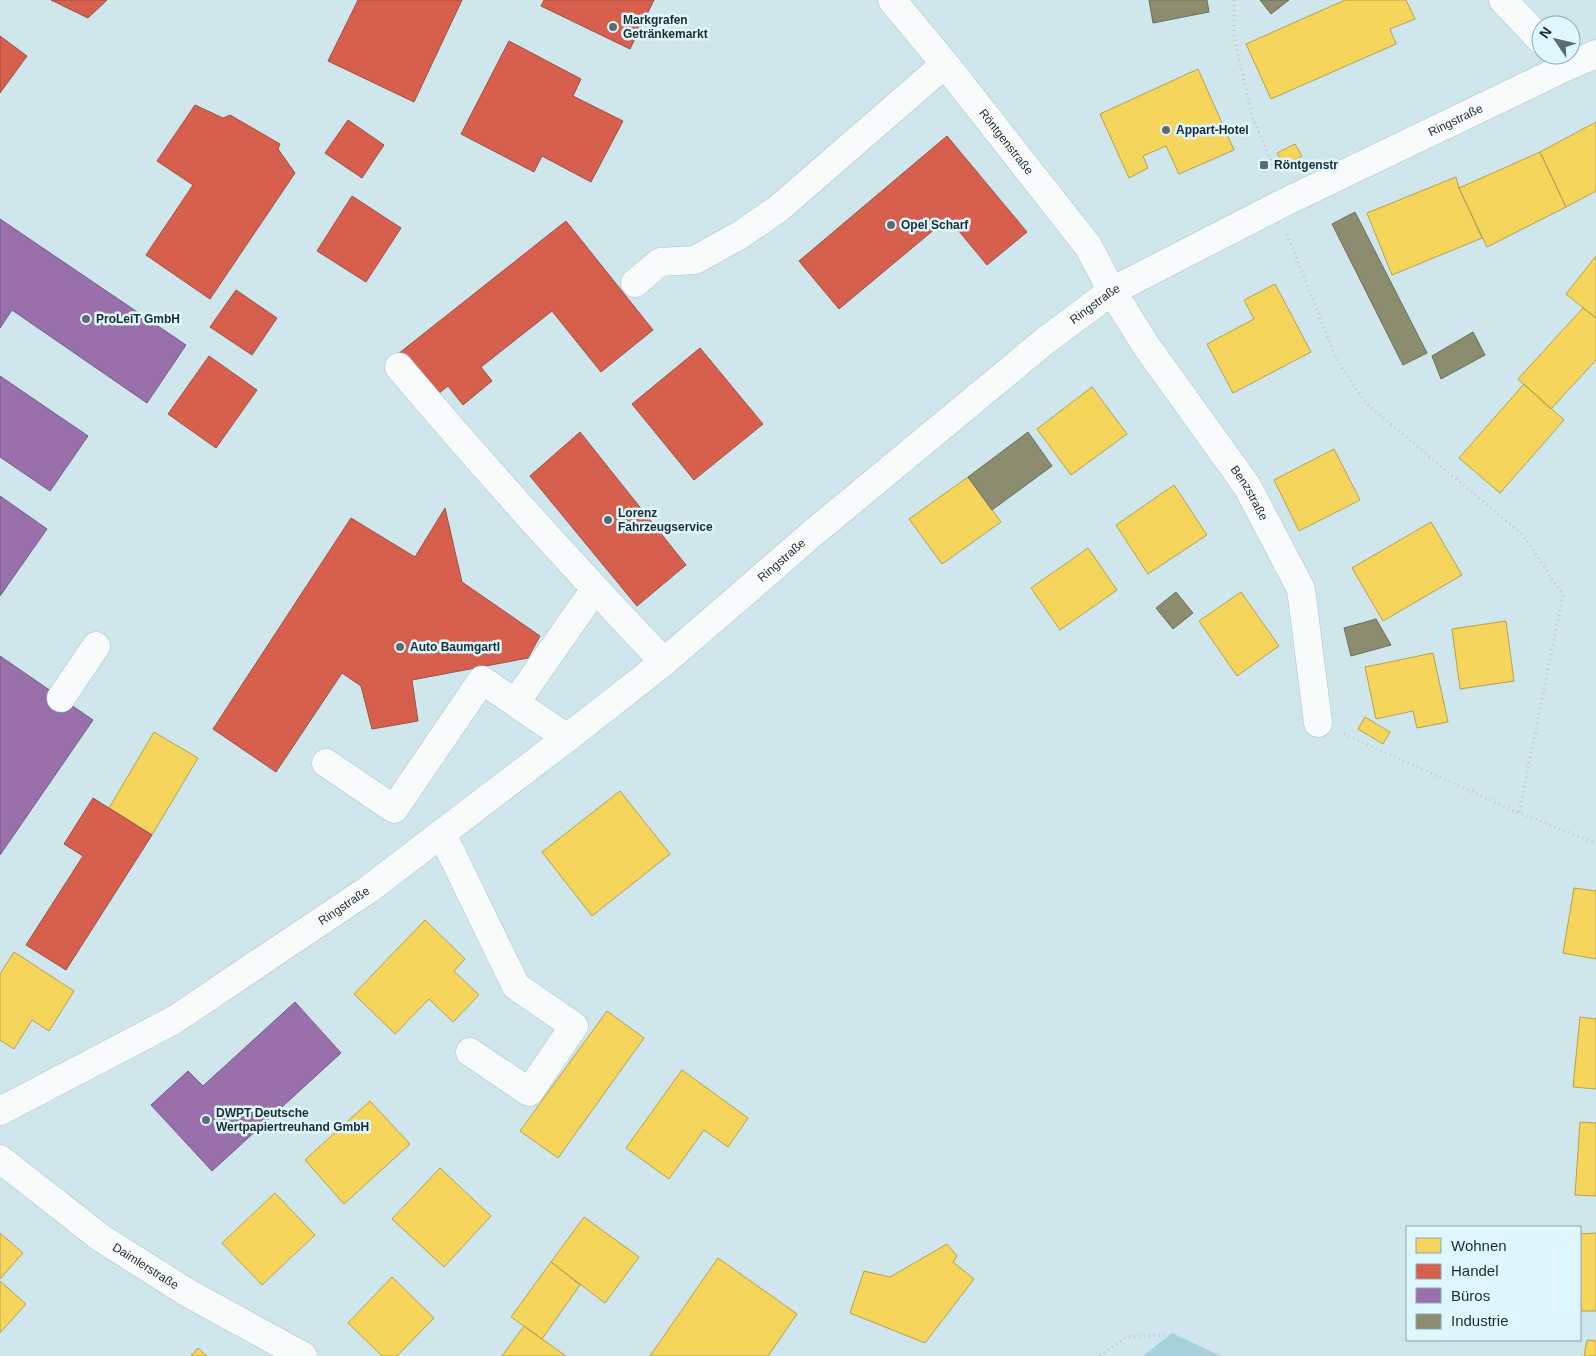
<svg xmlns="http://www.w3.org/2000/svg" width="1596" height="1356" font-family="Helvetica,sans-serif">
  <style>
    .green { fill: #a6d2de }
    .homes { fill: #f6d55c; stroke: #b5a24f }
    .shops { fill: #d6604d; stroke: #9e5045 }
    .offices { fill: #9970ab; stroke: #745c86 }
    .industry { fill: #8c8c6e; stroke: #6a6f5c }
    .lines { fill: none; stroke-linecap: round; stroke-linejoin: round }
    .minor-casing { stroke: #b0c2c6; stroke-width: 29 }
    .path { stroke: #bfc7ca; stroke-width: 3; stroke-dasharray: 1 4; stroke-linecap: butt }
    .minor { stroke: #f8fbfc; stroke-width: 28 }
    .poi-dot { fill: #5b6d72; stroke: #def6fd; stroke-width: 2 }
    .labels { text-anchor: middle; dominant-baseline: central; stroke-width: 5; stroke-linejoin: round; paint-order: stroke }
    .poi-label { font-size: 12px; font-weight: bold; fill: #1c2c31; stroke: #def6fd; text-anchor: start }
    .street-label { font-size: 12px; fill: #1c2c31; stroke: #def6fd }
  </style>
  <rect width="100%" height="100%" fill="#cfe6ec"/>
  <path class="green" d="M1172 1333 1221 1356H1143Z"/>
  <path class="homes" d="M1345 0H1406L1415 19 1390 29 1396 44 1271 99 1246 44Z
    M1198 69 1234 150 1179 174 1166 146 1143 156 1148 168 1129 178 1100 114Z
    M1596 122V191L1566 207 1540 152Z
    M1295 144 1302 156 1284 166 1277 153Z
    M1540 152 1566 207 1487 247 1459 188Z
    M1456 177 1459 188 1482 238 1392 275 1367 213Z
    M1596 256V318L1566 294Z
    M1275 284 1311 352 1233 393 1207 344 1254 319 1244 300Z
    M1583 308 1596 318V360L1551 409 1518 379Z
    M1524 384 1564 420 1500 493 1459 458Z
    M1092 387 1127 434 1071 475 1037 429Z
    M1334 449 1360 500 1299 531 1274 480Z
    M968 477 1001 522 942 564 909 519Z
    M1174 485 1207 535 1148 574 1116 525Z
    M1431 522 1462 575 1383 621 1352 568Z
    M1088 548 1117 590 1060 630 1031 588Z
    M1241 592 1279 646 1237 676 1199 621Z
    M1506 621 1514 681 1460 689 1452 629Z
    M1433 653 1448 722 1417 728 1413 711 1376 719 1365 667Z
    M1365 717 1390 732 1383 744 1358 729Z
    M154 732 198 758 152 835 109 808Z
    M620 791 670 854 592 916 542 852Z
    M1574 888 1596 891V959L1563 953Z
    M425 920 465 959 454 971 479 995 453 1022 429 999 395 1034 354 994Z
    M14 952 74 991 49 1031 32 1020 14 1049 0 1040V974Z
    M607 1011 644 1038 558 1158 520 1131Z
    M1580 1017 1596 1019V1089L1573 1087Z
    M682 1070 748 1118 728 1147 704 1130 669 1179 626 1148Z
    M370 1101 410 1144 344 1204 305 1160Z
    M1580 1122 1596 1123V1196L1575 1195Z
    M440 1168 491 1216 444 1267 392 1219Z
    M275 1193 315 1235 262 1285 222 1243Z
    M584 1217 639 1257 605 1303 551 1262Z
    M0 1233 23 1253 0 1279Z
    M1596 1233V1311H1580V1234Z
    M947 1244 957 1256 953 1262 974 1279 925 1343 850 1313 864 1271 890 1277Z
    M718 1258 797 1314 768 1356H650Z
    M551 1262 580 1285 542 1339 511 1317Z
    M392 1277 434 1318 397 1356H382L348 1323Z
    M0 1281 26 1304 0 1333Z
    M524 1326 542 1339 566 1356H502Z
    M1587 1340 1596 1341V1356H1584Z
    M198 1348 207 1356H191Z"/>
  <path class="shops" d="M51 0H107L88 18Z
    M358 0H462L414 102 328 61Z
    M544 0H654L630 49 541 6Z
    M0 36 27 56 0 93Z
    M509 41 581 79 573 96 623 121 591 182 542 156 534 172 461 134Z
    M195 105 223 118 230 115 280 144 278 149 295 173 210 299 146 255 193 185 157 161Z
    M348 120 384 145 362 178 325 153Z
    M947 136 1027 232 987 265 948 218 839 309 799 261Z
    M352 196 401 228 366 282 317 251Z
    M566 221 653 330 601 372 552 311 481 367 492 381 463 405 448 386 433 398 398 354Z
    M236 290 277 318 252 355 210 327Z
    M700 348 763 424 694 480 632 404Z
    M209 356 257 390 216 448 168 414Z
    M580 432 686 565 637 606 530 476Z
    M445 508 462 582 540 636 528 658 412 680 418 721 372 729 361 686 342 673 276 772 213 729 351 518 415 557Z
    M93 798 152 835 66 970 26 945 83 856 64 844Z"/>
  <path class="offices" d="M0 219 186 345 147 403 12 310 0 328Z
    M0 376 88 436 50 491 0 457Z
    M0 496 47 529 0 596Z
    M0 656 93 720 0 855Z
    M295 1002 341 1053 212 1171 151 1105 188 1071 203 1086Z"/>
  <path class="industry" d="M1149 0H1207L1209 12 1153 23Z
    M1260 0H1289L1271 14Z
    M1355 212 1427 353 1403 365 1332 224Z
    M1473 332 1485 355 1441 379 1432 356Z
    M1028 432 1052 466 992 510 968 477Z
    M1176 592 1193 613 1173 629 1156 608Z
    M1376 619 1391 645 1351 656 1344 628Z"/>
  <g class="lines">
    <defs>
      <g id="minor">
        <path id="s1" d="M892 0 945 64 1088 246 1112 291 1147 347 1247 486 1301 589 1318 723"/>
        <path d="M1503 0 1541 40"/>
        <path d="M635 283 660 262 695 260 740 235 778 209 945 64"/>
        <path d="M399 367C484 468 573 566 664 662"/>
        <path d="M61 698 96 646"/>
        <path d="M516 702 595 589"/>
        <path d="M326 763 394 809 482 680 567 738"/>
        <path d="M442 834 516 986 574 1026 529 1092 470 1052"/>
        <path id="s2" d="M0 1111 174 1020 369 889 567 738 664 662 813 533 1045 341 1112 291 1281 204 1566 67 1596 54"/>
        <path id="s3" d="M0 1159 101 1238 188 1293 303 1356"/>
      </g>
    </defs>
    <use href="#minor" class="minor-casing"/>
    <path class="path" d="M1234 0V37L1253 119 1276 172
      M1287 234 1337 361 1367 404 1523 535 1563 595 1519 813
      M1344 734 1519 813 1596 843
      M1100 1356 1126 1337 1164 1335 1211 1356"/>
    <use href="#minor" class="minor"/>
  </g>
  <g class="poi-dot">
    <circle cx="613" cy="27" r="5"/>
    <circle cx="1166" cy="130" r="5"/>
    <rect x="1259" y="160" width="10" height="10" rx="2.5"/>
    <circle cx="891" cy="225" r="5"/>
    <circle cx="86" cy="319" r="5"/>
    <circle cx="608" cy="520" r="5"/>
    <circle cx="400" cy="647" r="5"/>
    <circle cx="206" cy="1120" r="5"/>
  </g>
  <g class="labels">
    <g class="poi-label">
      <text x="623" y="20">Markgrafen<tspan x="623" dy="14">Getränkemarkt</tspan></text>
      <text x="1176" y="130">Appart-Hotel</text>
      <text x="1274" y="165">Röntgenstr</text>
      <text x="901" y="225">Opel Scharf</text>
      <text x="96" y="319">ProLeiT GmbH</text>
      <text x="618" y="513">Lorenz<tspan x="618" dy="14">Fahrzeugservice</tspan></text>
      <text x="410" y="647">Auto Baumgartl</text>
      <text x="216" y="1113">DWPT Deutsche<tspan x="216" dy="14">Wertpapiertreuhand GmbH</tspan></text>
    </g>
    <g class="street-label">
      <text stroke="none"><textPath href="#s2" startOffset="1769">Ringstraße</textPath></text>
      <text stroke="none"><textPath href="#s1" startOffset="182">Röntgenstraße</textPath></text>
      <text stroke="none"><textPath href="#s2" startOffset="1364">Ringstraße</textPath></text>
      <text stroke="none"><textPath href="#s1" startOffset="610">Benzstraße</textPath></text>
      <text stroke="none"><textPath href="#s2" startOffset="959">Ringstraße</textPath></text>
      <text stroke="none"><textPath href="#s2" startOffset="401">Ringstraße</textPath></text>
      <text stroke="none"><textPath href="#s3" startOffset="181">Daimlerstraße</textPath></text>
    </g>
  </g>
  <rect x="1406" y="1226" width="175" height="115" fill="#def6fd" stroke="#90a5ab"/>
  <rect x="1416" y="1238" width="25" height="15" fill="#f6d55c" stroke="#90a5ab"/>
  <text x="1451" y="1251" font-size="15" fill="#1c2c31">Wohnen</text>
  <rect x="1416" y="1264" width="25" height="15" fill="#d6604d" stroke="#90a5ab"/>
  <text x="1451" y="1276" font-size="15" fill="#1c2c31">Handel</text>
  <rect x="1416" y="1288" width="25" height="15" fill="#9970ab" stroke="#90a5ab"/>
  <text x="1451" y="1301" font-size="15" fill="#1c2c31">Büros</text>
  <rect x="1416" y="1314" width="25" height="15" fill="#8c8c6e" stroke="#90a5ab"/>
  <text x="1451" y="1326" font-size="15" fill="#1c2c31">Industrie</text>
  <g transform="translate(1556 40) rotate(305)"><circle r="24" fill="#def6fd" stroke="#90a5ab"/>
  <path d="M0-4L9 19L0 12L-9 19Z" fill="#5b6d72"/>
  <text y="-8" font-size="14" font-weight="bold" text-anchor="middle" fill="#1c2c31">N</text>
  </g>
</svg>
